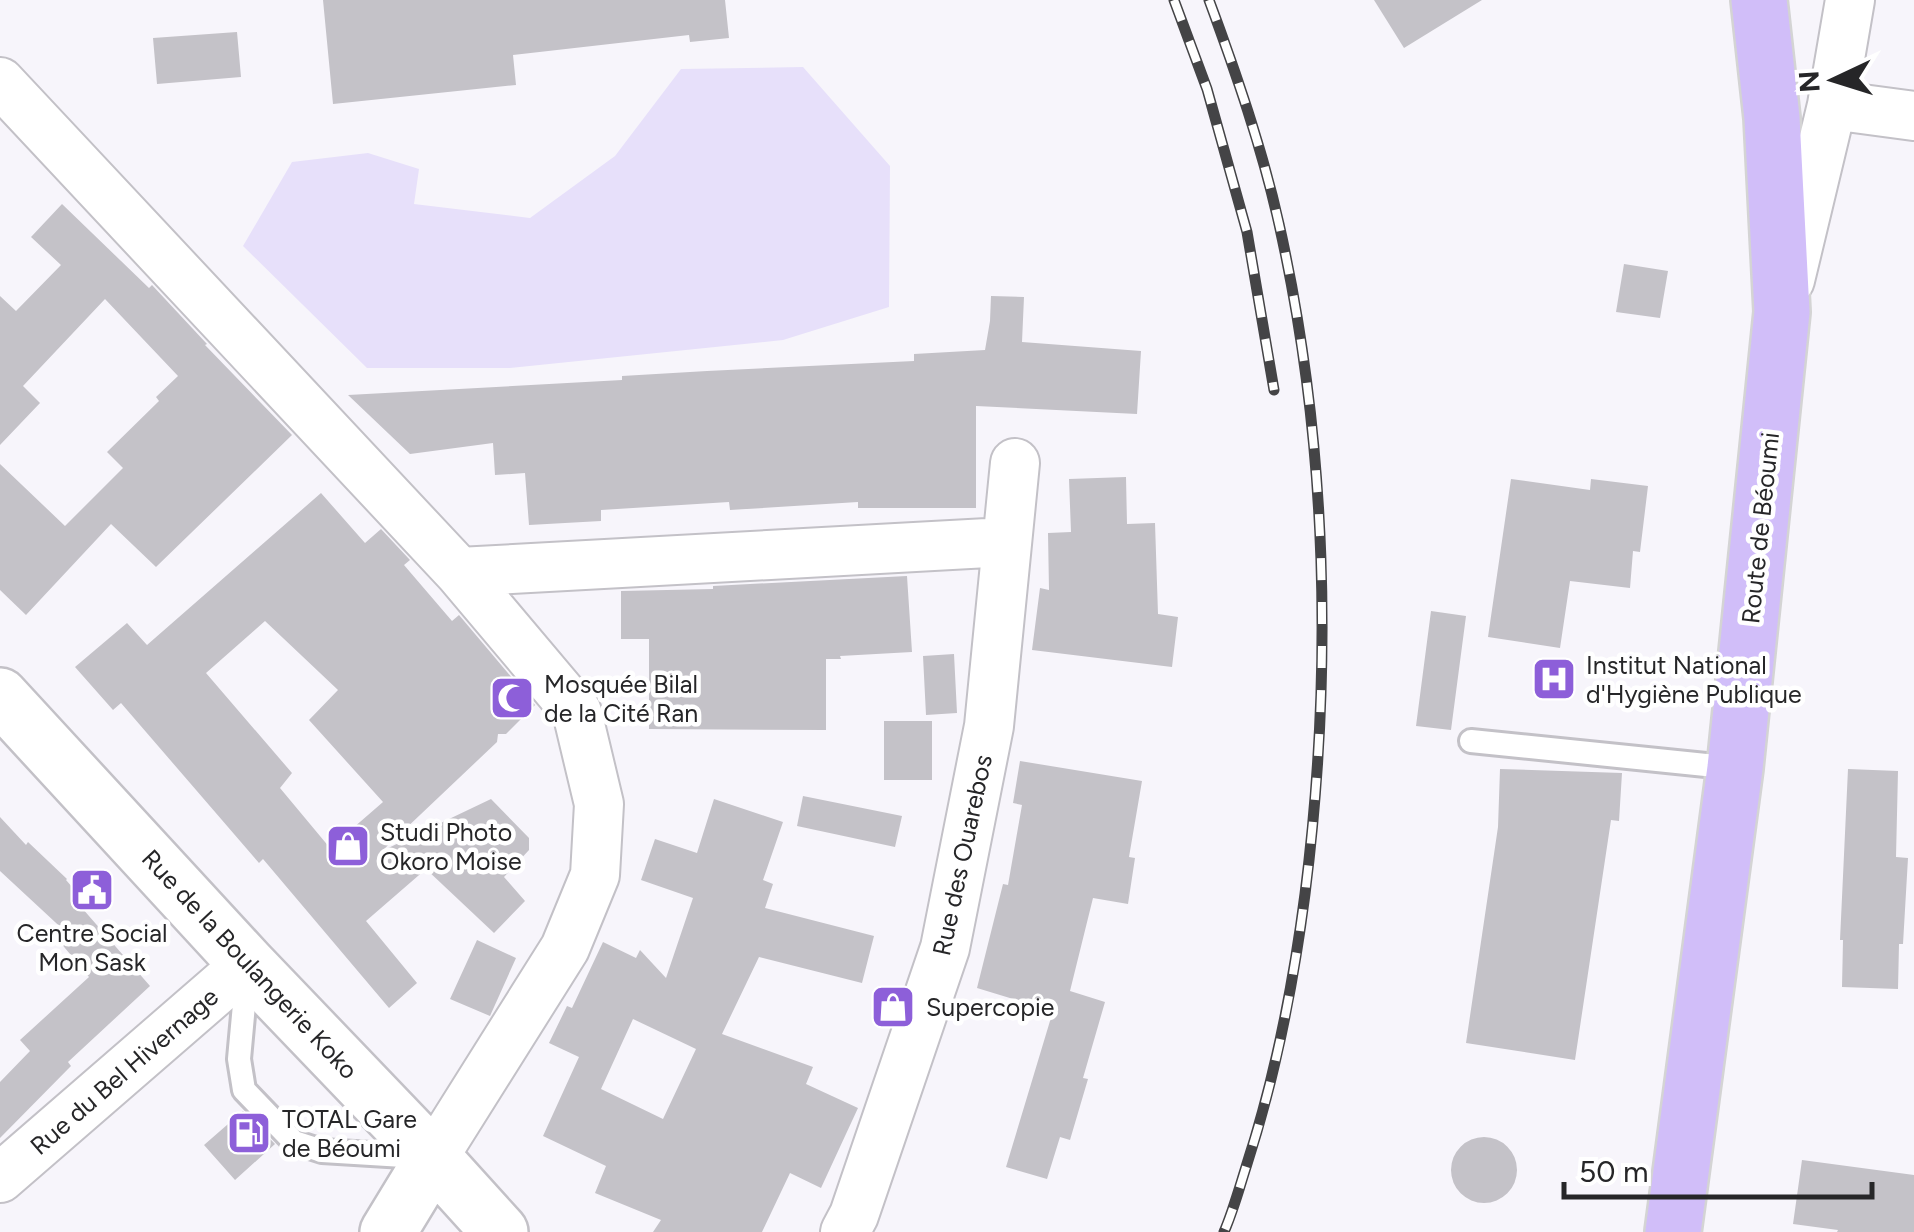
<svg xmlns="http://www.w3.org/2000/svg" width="1914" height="1232" font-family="Figtree,sans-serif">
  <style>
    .green { fill: #e7e0fa }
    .building { fill: #c4c2c8; fill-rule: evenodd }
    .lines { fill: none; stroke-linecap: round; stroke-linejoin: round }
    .service-casing { stroke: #c3c1c7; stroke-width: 28 }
    .minor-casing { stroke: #c3c1c7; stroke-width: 52 }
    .tertiary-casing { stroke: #c3c1c7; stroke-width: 60 }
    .primary-casing { stroke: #d4d4d4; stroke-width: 60 }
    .service { stroke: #fff; stroke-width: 22 }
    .minor { stroke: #fff; stroke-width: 48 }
    .tertiary { stroke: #fff; stroke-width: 55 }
    .primary { stroke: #d1bef9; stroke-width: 55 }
    .rail-casing { stroke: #444446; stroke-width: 11 }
    .rail { stroke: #fff; stroke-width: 8; stroke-dasharray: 22; stroke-linecap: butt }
    .labels { text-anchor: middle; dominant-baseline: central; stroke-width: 9; stroke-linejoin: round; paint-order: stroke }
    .street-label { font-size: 25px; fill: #262628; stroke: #fff }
    .poi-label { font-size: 25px; fill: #262628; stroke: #fff; text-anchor: start }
  </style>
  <rect width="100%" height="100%" fill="#f7f5fb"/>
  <path class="green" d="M803 67 890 166 889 307 783 340 510 368H367L243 246 292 162 368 153 419 169 414 204 530 218 615 156 681 69Z"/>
  <path class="building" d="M323 0H725L729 38 690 42 689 35 513 55 516 85 333 104Z
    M1374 0H1482L1404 48Z
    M237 32 241 77 157 84 153 38Z
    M62 204 149 288 152 285 207 344 205 345 292 435 156 567 111 524 26 615 0 590V464L65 526 123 468 107 452 159 401 156 397 178 376 105 299 23 386 40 403 0 445V296L16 311 61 265 31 237Z
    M1624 264 1668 271 1660 318 1616 312Z
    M991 296 1024 297 1022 342 1141 351 1137 414 976 406V508H858V502L730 510 729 502 601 510V521L529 525 525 473 495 475 493 443 410 454 348 395 622 380V376L707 371 914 361V354L985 350 990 321Z
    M1126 477 1127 524 1155 523 1158 614 1178 617 1172 667 1032 650 1040 588 1049 590 1048 533 1071 532 1069 479Z
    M1511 479 1590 490 1591 479 1648 486 1640 552 1633 551 1630 588 1570 581 1560 648 1488 637Z
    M321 493 365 543 381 529 410 560 404 565 452 621 459 615 535 705 506 734H498L497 742 382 851 491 799 529 838V850L504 877 525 901 494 933 426 869 366 921 417 983 389 1008 263 859 259 863 121 703 113 710 75 667 127 623 147 645ZM265 621 338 690 309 720 383 802 330 848 280 788 292 773 206 673Z
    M907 576 912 652 840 656 841 659H826V730L649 729V639H621V591L713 589V586Z
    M1431 611 1466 616 1451 730 1416 726Z
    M954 654 957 713 926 715 923 656Z
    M884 721H932V780H884Z
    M1020 761 1142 781 1129 857 1135 858 1128 904 1093 898 1070 991 1105 1002 1083 1078 1088 1079 1070 1140 1060 1137 1047 1179 1006 1167 1053 1011 977 988 1003 884 1008 885 1022 805 1013 803Z
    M1500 769 1622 773 1619 821 1611 820 1575 1060 1466 1043 1498 827Z
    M1848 769 1898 771 1896 857 1908 858 1903 944H1899L1898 989 1842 987 1843 940H1840Z
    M803 796 902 816 895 847 797 826Z
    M714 799 783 822 763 880 773 884 765 908 874 936 862 983 759 957 722 1034 813 1067 806 1084 858 1108 821 1188 790 1173 762 1232H653L661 1220 595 1193 606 1166 543 1136 579 1057 549 1043 567 1006 572 1008 603 942 636 958 640 950 666 978 693 898 641 880 655 839 697 853ZM633 1019 696 1049 663 1119 601 1089Z
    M0 817 26 845 28 842 67 879 66 880 87 904 82 908 150 986 68 1062 71 1066 0 1138V1082L30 1051 20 1040 89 977 60 942 69 935 0 871Z
    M477 940 516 958 490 1016 450 999Z
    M243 1111 275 1144 235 1180 204 1145Z
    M1451 1170a33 33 0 1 1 66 0a33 33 0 1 1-66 0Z
    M1802 1160 1914 1175V1232H1837L1838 1230 1793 1224Z"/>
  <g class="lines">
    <defs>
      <path id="service" d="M1471 741 1735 768
        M247 972 239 1059 244 1090 294 1142 322 1151 420 1157"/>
      <path id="minor" d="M0 82 459 572 577 712 599 804 595 875 565 948 433 1158
        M1832 105 1914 116
        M1790 280 1832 105 1850 0
        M459 572 1006 542
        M0 1178 247 964
        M845 1232 854 1215 945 948 989 726 1015 463"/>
      <path id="tertiary" d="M0 696 247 964 433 1158 500 1232
        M388 1232 433 1158"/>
      <path id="primary" d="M1673 1232 1735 768 1782 312 1772 118 1759 0"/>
    </defs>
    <use href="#service" class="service-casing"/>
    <use href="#minor" class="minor-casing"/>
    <use href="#tertiary" class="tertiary-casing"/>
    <use href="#primary" class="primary-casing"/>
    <use href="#service" class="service"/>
    <use href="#minor" class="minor"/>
    <use href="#tertiary" class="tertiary"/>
    <use href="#primary" class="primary"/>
    <defs>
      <path id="rail" d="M1174 0 1207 89 1247 232 1274 390
        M1209 0C1236 73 1262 148 1279 224 1328 443 1333 672 1305 894 1293 987 1275 1078 1246 1167 1239 1189 1233 1211 1224 1232"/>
    </defs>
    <use href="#rail" class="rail-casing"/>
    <use href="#rail" class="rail"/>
  </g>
  <defs>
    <symbol id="hospital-square" viewBox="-11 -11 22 22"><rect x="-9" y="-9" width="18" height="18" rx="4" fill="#8d5fd9" stroke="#fff"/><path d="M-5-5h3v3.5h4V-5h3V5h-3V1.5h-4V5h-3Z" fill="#fff"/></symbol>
    <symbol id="mosque-square" viewBox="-11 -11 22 22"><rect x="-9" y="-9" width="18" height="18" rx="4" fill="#8d5fd9" stroke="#fff"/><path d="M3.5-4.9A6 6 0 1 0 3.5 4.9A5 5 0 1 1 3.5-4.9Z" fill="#fff"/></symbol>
    <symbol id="shop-square" viewBox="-11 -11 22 22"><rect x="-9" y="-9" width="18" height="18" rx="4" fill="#8d5fd9" stroke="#fff"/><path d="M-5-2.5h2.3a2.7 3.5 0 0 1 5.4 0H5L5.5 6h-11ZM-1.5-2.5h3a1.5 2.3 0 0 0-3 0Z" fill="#fff"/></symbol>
    <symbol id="civic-square" viewBox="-11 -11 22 22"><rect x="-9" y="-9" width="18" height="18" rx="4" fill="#8d5fd9" stroke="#fff"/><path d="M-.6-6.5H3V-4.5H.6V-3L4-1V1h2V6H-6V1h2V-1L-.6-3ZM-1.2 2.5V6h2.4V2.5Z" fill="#fff"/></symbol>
    <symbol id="fuel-square" viewBox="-11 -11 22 22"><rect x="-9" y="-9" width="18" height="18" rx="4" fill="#8d5fd9" stroke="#fff"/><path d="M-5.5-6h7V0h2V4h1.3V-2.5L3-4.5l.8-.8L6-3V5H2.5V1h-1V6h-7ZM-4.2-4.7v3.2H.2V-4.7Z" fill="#fff"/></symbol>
  </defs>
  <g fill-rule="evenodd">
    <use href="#hospital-square" x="1529" y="654" width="50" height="50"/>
    <use href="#mosque-square" x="487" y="673" width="50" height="50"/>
    <use href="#shop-square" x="323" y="821" width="50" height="50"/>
    <use href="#civic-square" x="67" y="865" width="50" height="50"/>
    <use href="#shop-square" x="868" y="982" width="50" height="50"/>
    <use href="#fuel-square" x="224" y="1108" width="50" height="50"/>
  </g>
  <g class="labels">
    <g class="street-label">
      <text transform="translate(1760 528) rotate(-84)">Route de Béoumi</text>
      <text transform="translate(962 855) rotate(-78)">Rue des Ouarebos</text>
      <text transform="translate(250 964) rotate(47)">Rue de la Boulangerie Koko</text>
      <text transform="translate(124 1071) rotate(-41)">Rue du Bel Hivernage</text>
    </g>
    <g class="poi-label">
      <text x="1586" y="665">Institut National<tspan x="1586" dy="29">d'Hygiène Publique</tspan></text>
      <text x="544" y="684">Mosquée Bilal<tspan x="544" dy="29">de la Cité Ran</tspan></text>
      <text x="380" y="832">Studi Photo<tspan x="380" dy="29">Okoro Moise</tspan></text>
      <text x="92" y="933" text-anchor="middle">Centre Social<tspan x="92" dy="29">Mon Sask</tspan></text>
      <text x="926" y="1007">Supercopie</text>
      <text x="282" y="1119">TOTAL Gare<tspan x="282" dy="29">de Béoumi</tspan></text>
    </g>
  </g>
  <g transform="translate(1834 80) rotate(266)" stroke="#ffffff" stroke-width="8" paint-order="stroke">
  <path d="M0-8L18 38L0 25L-18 38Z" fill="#262628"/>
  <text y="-15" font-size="28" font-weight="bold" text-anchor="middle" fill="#262628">N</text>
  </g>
  <path d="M1564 1182v15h308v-15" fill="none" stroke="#262628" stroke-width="5"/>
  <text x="1579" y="1182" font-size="30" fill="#262628" stroke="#ffffff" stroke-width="8" paint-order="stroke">50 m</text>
</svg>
